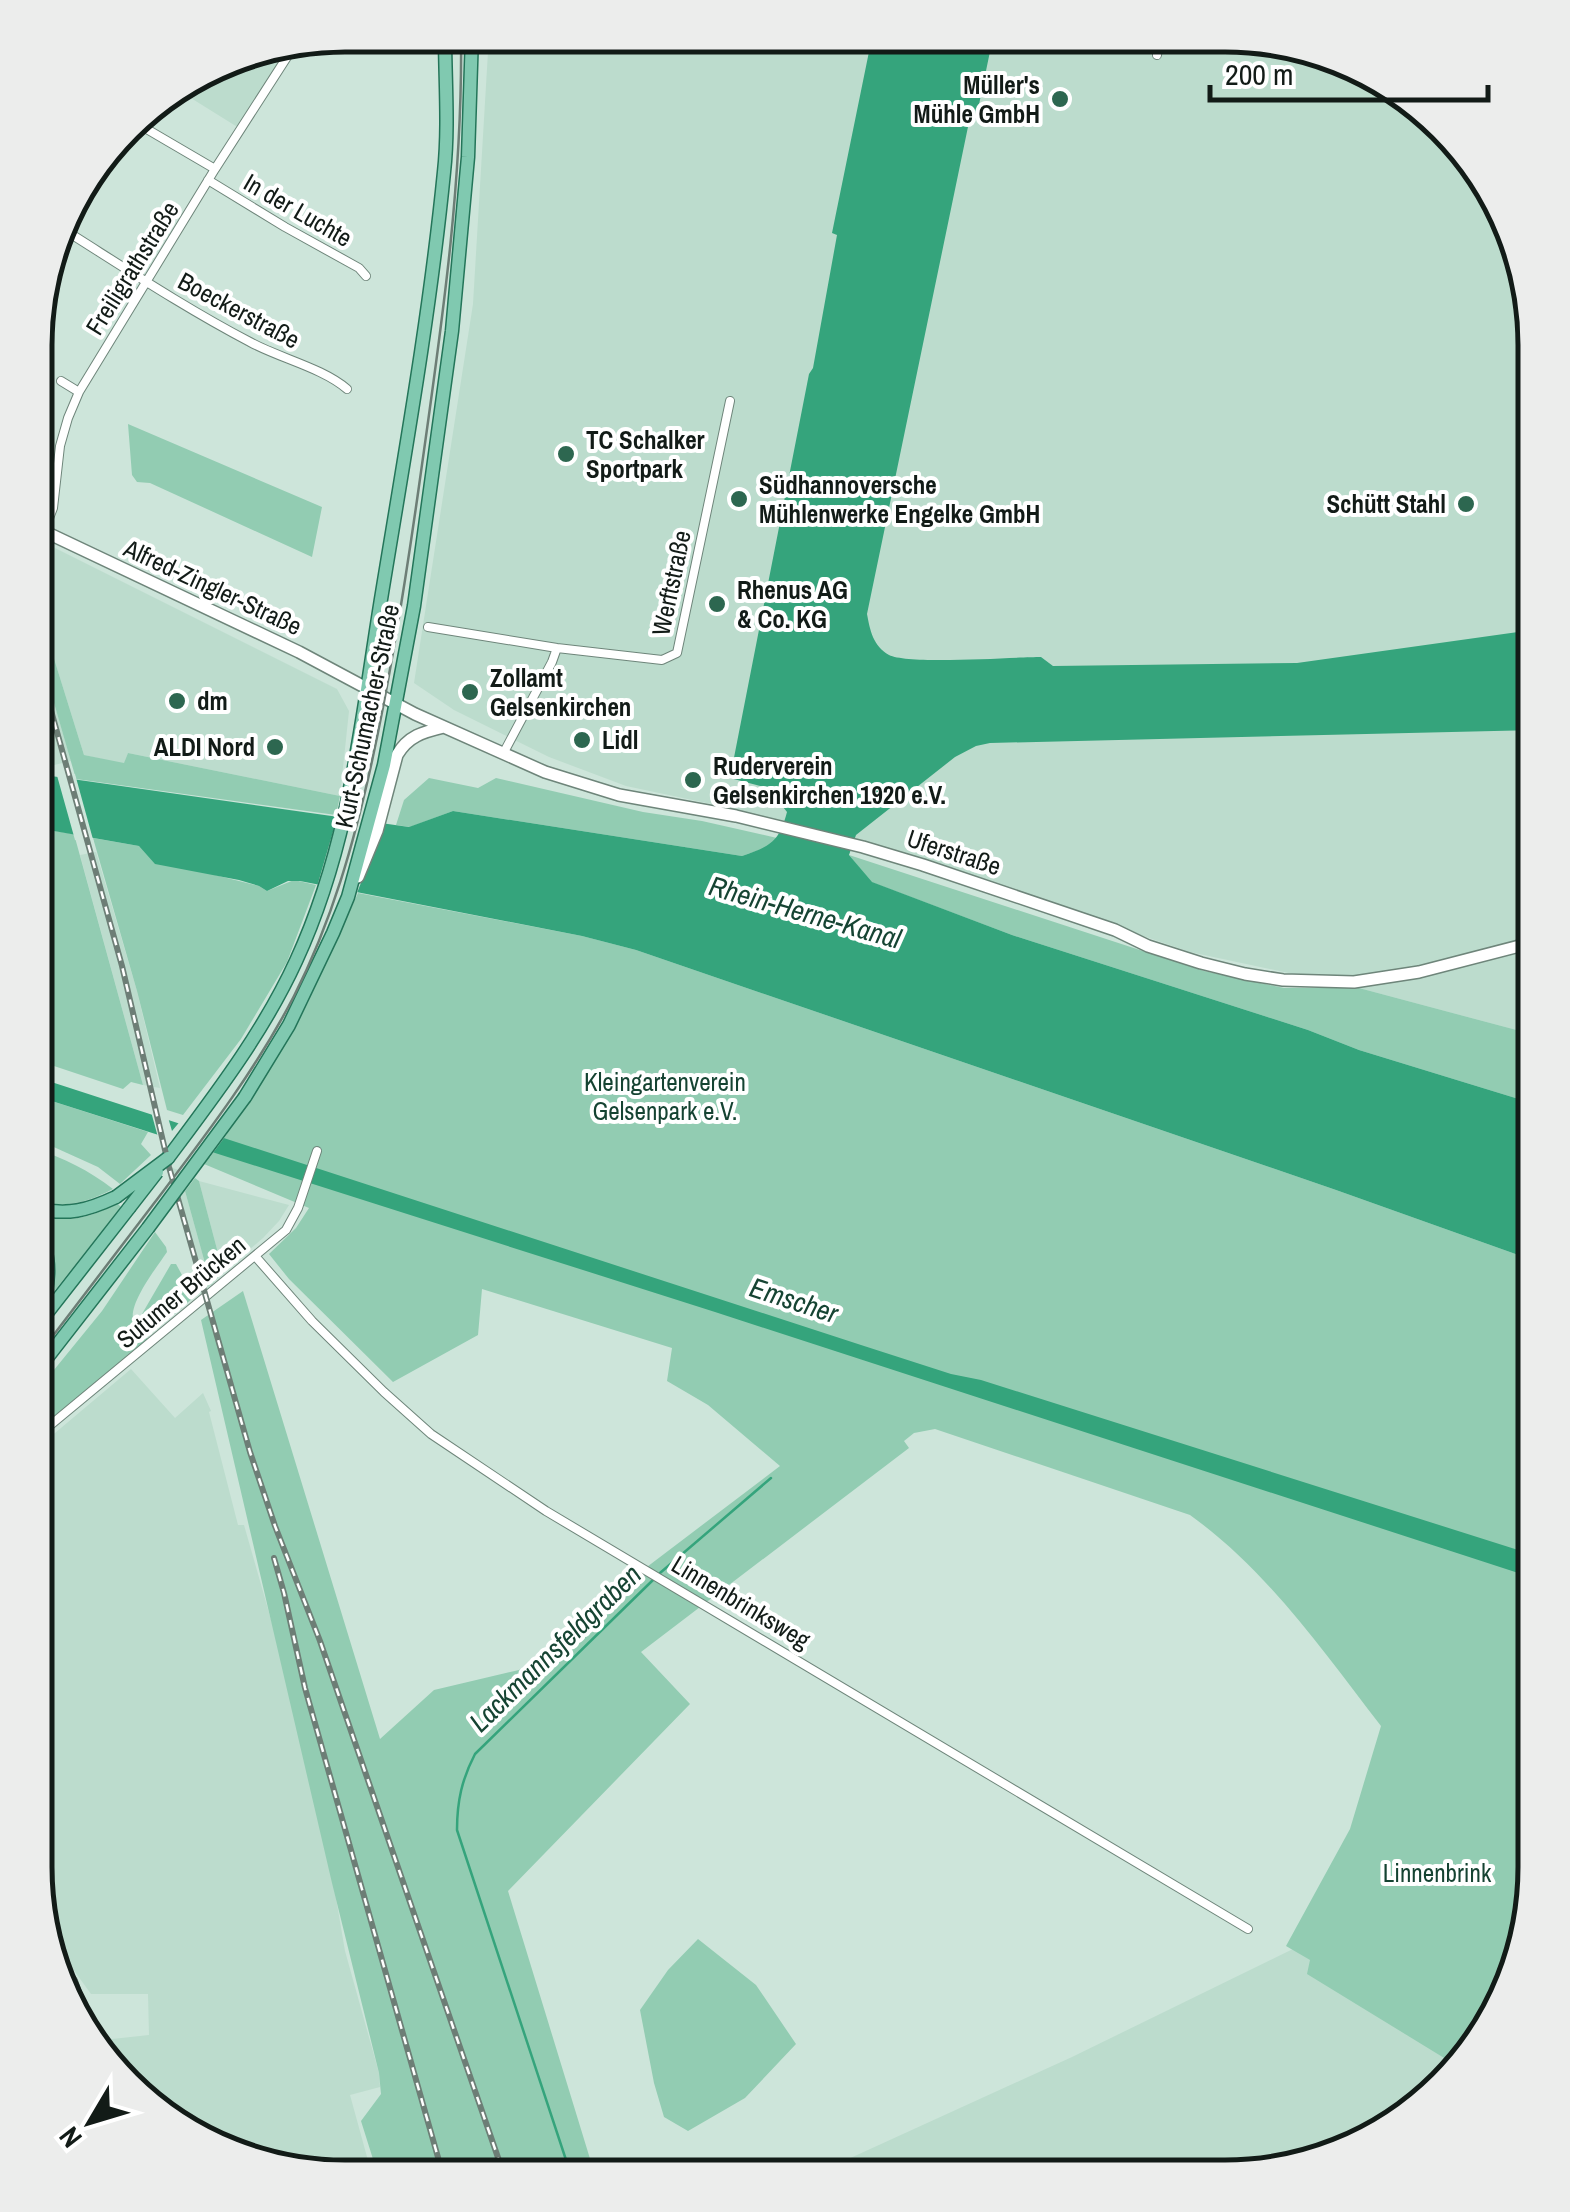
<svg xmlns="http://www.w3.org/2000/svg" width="1570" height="2212" font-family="'Archivo Narrow',sans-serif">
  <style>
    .built { fill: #bcdccd }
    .green { fill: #92ccb2 }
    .water { fill: #35a47c }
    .pier { fill: #cde5da }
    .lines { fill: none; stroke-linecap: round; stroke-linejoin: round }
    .stream { stroke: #35a47c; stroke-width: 2.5 }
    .street-casing { stroke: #6e857a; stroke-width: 10 }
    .secondary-casing { stroke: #6e857a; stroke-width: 14 }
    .primary-casing { stroke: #237559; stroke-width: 15 }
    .street { stroke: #fff; stroke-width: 8 }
    .secondary { stroke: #fff; stroke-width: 11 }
    .primary { stroke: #80c9b0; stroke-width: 12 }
    .tram { stroke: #6d7e76; stroke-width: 2.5 }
    .rail-casing { stroke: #6d7e76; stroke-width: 6 }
    .rail { stroke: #fff; stroke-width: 2.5; stroke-dasharray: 8; stroke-linecap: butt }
    .primary-bridge-casing { stroke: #237559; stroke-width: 15; stroke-linecap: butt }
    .primary-bridge { stroke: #80c9b0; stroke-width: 12 }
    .poi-dot { fill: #2d6750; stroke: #fff; stroke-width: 4 }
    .labels { text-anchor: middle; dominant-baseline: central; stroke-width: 8; stroke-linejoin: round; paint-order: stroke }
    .poi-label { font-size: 25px; font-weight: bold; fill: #121b17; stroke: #fff; text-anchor: start }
    .street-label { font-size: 25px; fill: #121b17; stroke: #fff }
    .park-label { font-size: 25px; fill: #154332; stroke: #fff }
    .water-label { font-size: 28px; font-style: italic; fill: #164433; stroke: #fff }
    .rim { fill: none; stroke: #121b17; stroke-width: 5 }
  </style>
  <rect width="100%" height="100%" fill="#cde5da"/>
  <path class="built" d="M489 35 1266 38 1413 99 1503 209 1535 345V1035L1359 988 1190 952 908 855 721 806 626 786 549 757 454 710 414 683 473 304Z
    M293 44 239 128 178 90 245 52Z
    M37 539 337 689 349 711 340 796 128 753 124 764 84 755 37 604Z
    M37 644 71 761 54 765 37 704Z
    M96 852 137 991 160 1088 143 1085 80 855Z
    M166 1166 182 1171 185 1191 211 1285 202 1293Z
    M199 1181 289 1205 279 1221 263 1238 223 1272Z
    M131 1369 175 1418 203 1393 211 1411 209 1412 238 1525H244L315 1774 345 1951 379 2073 380 2087 350 2095 372 2175 306 2174 157 2113 104 2049 103 2040 149 2035 148 1994H91L65 1958 53 1946 35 1869 45 1562 44 1508 36 1472V1449Z
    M1293 1949 1462 2057 1361 2145 1225 2177 811 2176 1072 2057Z"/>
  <path class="green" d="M128 424 322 507 312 557 150 483 137 482 132 475Z
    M37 604 84 755 124 763 128 753 340 796 336 815 76 779 37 644Z
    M429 778 478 788 496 778 643 812 702 821 777 838 768 847 742 856 453 811 410 827 396 825 404 800Z
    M37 828 74 834 143 1085 131 1082 123 1089 36 1060Z
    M93 838 139 846 215 875 259 886 267 891 294 880 316 885 287 962 241 1039 183 1115 167 1110 137 991Z
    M849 855 1204 971 1284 988H1359L1535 1035V1104L1359 1050 1308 1030 1012 935 871 882Z
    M358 893 582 936 636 950 1336 1190 1535 1261 1534 1887 1482 2039 1454 2064 1307 1974 1310 1960 1286 1946 1350 1829 1381 1726C1323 1651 1268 1571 1190 1515L935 1429 914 1433 904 1441 909 1448 641 1652 690 1704 508 1891 595 2175H378L361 2121 381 2094 379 2073 332 1883 201 1320 243 1291 380 1739 434 1690 519 1670 639 1573 780 1466 708 1405 667 1381 672 1348 482 1289 478 1335 393 1382 289 1279 269 1254 296 1228 309 1208 204 1164 274 1061 307 1004Z
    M36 1096 148 1132 141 1144 151 1155 120 1184 98 1167 36 1139Z
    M36 1148C64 1159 89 1170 113 1189 84 1204 68 1207 36 1202Z
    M195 1178 199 1181 223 1272 211 1285 185 1191Z
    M117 1203 121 1207 52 1294C57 1261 49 1245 36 1217 70 1221 87 1220 117 1203Z
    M155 1232 166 1247 167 1252C157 1267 130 1301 133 1319 134 1327 142 1333 148 1339L36 1433V1392L102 1311Z
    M171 1264H176L194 1297 155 1331H151L141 1318 142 1314Z
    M698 1939 756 1985 796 2044 745 2098 688 2131 664 2117 654 2083 640 2010 668 1970Z"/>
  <path class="water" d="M872 37H993L976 119 969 122 867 614C870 630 873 646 889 655 909 665 1013 657 1041 657L1053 666 1297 663 1518 632V654H1535V730L990 743 976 746 955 757 856 835 849 855 872 882 1012 935 1308 1030 1359 1050 1535 1104V1261L1336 1190 636 950 582 936 300 881H288L267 891 259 886 239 880 155 864 139 846 37 828V774L409 827 453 811 742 856C771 846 779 842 787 812L768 788 730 778 809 374 813 368 837 235 832 233Z
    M36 1077 861 1345 951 1374 981 1380 1534 1555V1578L715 1312 36 1096Z"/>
  <path class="pier" d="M56 772 75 774 94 843 75 840Z
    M339 811 386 819 355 898 316 890Z
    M150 1108 167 1114 172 1131 182 1119 227 1134 210 1157 159 1141Z"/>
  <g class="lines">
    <path class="stream" d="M660 1573 771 1478
      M571 2175 457 1830C457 1801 462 1779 475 1754L654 1579"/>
    <defs>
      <path id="street" d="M1157 55 1160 37
        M133 121 215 169
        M208 180 285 227 359 268 366 276
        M64 227 96 167
        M63 229C125 268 185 308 250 342 279 358 323 368 347 389
        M38 367 48 373
        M61 381 79 392
        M44 531 53 508 60 446 68 418 79 392 215 169 296 43
        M428 627 557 648 662 660 677 653 730 401
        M503 754 552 662 557 648
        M255 1256 312 1321 384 1392 431 1434 546 1511 1248 1929
        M36 1437 286 1230 298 1208 317 1151
        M57 1962 73 1981 92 2035"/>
      <path id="secondary" d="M37 528 299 652 415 714 545 772 619 795 736 816 863 847 923 865 1115 930 1148 946 1201 963 1245 974 1283 980 1354 982 1419 972 1535 942
        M358 877 377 831 397 755C408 736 423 732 444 727
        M36 1549V1536"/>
      <path id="primary" d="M245 1097 289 1025 333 933 348 897 384 765 414 606 452 331 468 157 472 35
        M168 1158C215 1095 263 1033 296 961 351 842 361 720 382 593 405 453 430 313 444 172 449 127 445 80 445 35
        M36 1209C69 1215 86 1211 116 1197
        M36 1230C55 1257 48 1290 39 1319
        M36 1327 129 1208
        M36 1372 148 1228"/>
    </defs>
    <use href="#street" class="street-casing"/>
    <use href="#secondary" class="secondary-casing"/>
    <use href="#primary" class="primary-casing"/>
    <use href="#street" class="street"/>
    <use href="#secondary" class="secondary"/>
    <use href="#primary" class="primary"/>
    <path class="tram" d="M36 1358C76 1306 115 1254 155 1202 205 1136 256 1070 294 996 332 921 354 843 372 761 392 669 406 578 419 486 440 336 463 187 461 35"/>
    <defs>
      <path id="rail" d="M37 660 122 966 169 1167 250 1452 275 1526 320 1641 504 2175
        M274 1558 284 1593 305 1688 443 2175"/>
    </defs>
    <use href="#rail" class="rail-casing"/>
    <use href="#rail" class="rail"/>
    <defs>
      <path id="primary-bridge" d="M116 1197 168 1158
        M129 1208 157 1172
        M148 1228 245 1097"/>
    </defs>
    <use href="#primary-bridge" class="primary-bridge-casing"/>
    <use href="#primary-bridge" class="primary-bridge"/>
  </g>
  <g class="poi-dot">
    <circle cx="1060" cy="99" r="10"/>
    <circle cx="566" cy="454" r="10"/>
    <circle cx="739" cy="499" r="10"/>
    <circle cx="1466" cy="504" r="10"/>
    <circle cx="717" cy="604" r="10"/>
    <circle cx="470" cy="692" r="10"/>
    <circle cx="177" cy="701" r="10"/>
    <circle cx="582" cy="740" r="10"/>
    <circle cx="275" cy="747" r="10"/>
    <circle cx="693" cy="780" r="10"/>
  </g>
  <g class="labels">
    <g class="poi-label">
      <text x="1040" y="85" text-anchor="end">Müller's<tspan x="1040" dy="29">Mühle GmbH</tspan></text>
      <text x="586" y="440">TC Schalker<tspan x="586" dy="29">Sportpark</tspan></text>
      <text x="759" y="485">Südhannoversche<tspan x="759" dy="29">Mühlenwerke Engelke GmbH</tspan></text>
      <text x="1446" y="504" text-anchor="end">Schütt Stahl</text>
      <text x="737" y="590">Rhenus AG<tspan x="737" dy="29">&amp; Co. KG</tspan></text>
      <text x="490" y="678">Zollamt<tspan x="490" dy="29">Gelsenkirchen</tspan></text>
      <text x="197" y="701">dm</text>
      <text x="602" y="740">Lidl</text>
      <text x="255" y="747" text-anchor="end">ALDI Nord</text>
      <text x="713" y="766">Ruderverein<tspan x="713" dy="29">Gelsenkirchen 1920 e.V.</tspan></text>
    </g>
    <g class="street-label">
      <text transform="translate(298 210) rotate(30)">In der Luchte</text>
      <text transform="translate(132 268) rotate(-58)">Freiligrathstraße</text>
      <text transform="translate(239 310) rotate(28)">Boeckerstraße</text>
      <text transform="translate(671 583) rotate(-78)">Werftstraße</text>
      <text transform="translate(213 587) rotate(25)">Alfred-Zingler-Straße</text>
      <text transform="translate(367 716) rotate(-78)">Kurt-Schumacher-Straße</text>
      <text transform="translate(954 852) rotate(18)">Uferstraße</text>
      <text transform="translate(181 1292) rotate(-40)">Sutumer Brücken</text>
      <text transform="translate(741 1602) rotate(31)">Linnenbrinksweg</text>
    </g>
    <g class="park-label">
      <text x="665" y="1082">Kleingartenverein<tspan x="665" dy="29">Gelsenpark e.V.</tspan></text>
      <text x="1437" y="1873">Linnenbrink</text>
    </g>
    <g class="water-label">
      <text transform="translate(805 912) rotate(16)">Rhein-Herne-Kanal</text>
      <text transform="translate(794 1300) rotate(18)">Emscher</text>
      <text transform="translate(555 1648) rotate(-44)">Lackmannsfeldgraben</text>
    </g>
  </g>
  <path d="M0 0H1570V2212H0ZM345 52H1225A293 293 0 0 1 1518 345V1867A293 293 0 0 1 1225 2160H345A293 293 0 0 1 52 1867V345A293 293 0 0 1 345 52Z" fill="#ecedec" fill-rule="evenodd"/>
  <path class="rim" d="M345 52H1225A293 293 0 0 1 1518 345V1867A293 293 0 0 1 1225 2160H345A293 293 0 0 1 52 1867V345A293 293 0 0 1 345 52Z"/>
  <g transform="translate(90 2122) rotate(232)" stroke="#ffffff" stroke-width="8" paint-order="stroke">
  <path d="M0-8L18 38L0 25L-18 38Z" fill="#121b17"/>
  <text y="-15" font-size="28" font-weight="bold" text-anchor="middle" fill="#121b17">N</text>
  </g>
  <path d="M1210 85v15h278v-15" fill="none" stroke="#121b17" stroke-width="5"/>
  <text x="1225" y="85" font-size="30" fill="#121b17" stroke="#ffffff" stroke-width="8" paint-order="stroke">200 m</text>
</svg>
